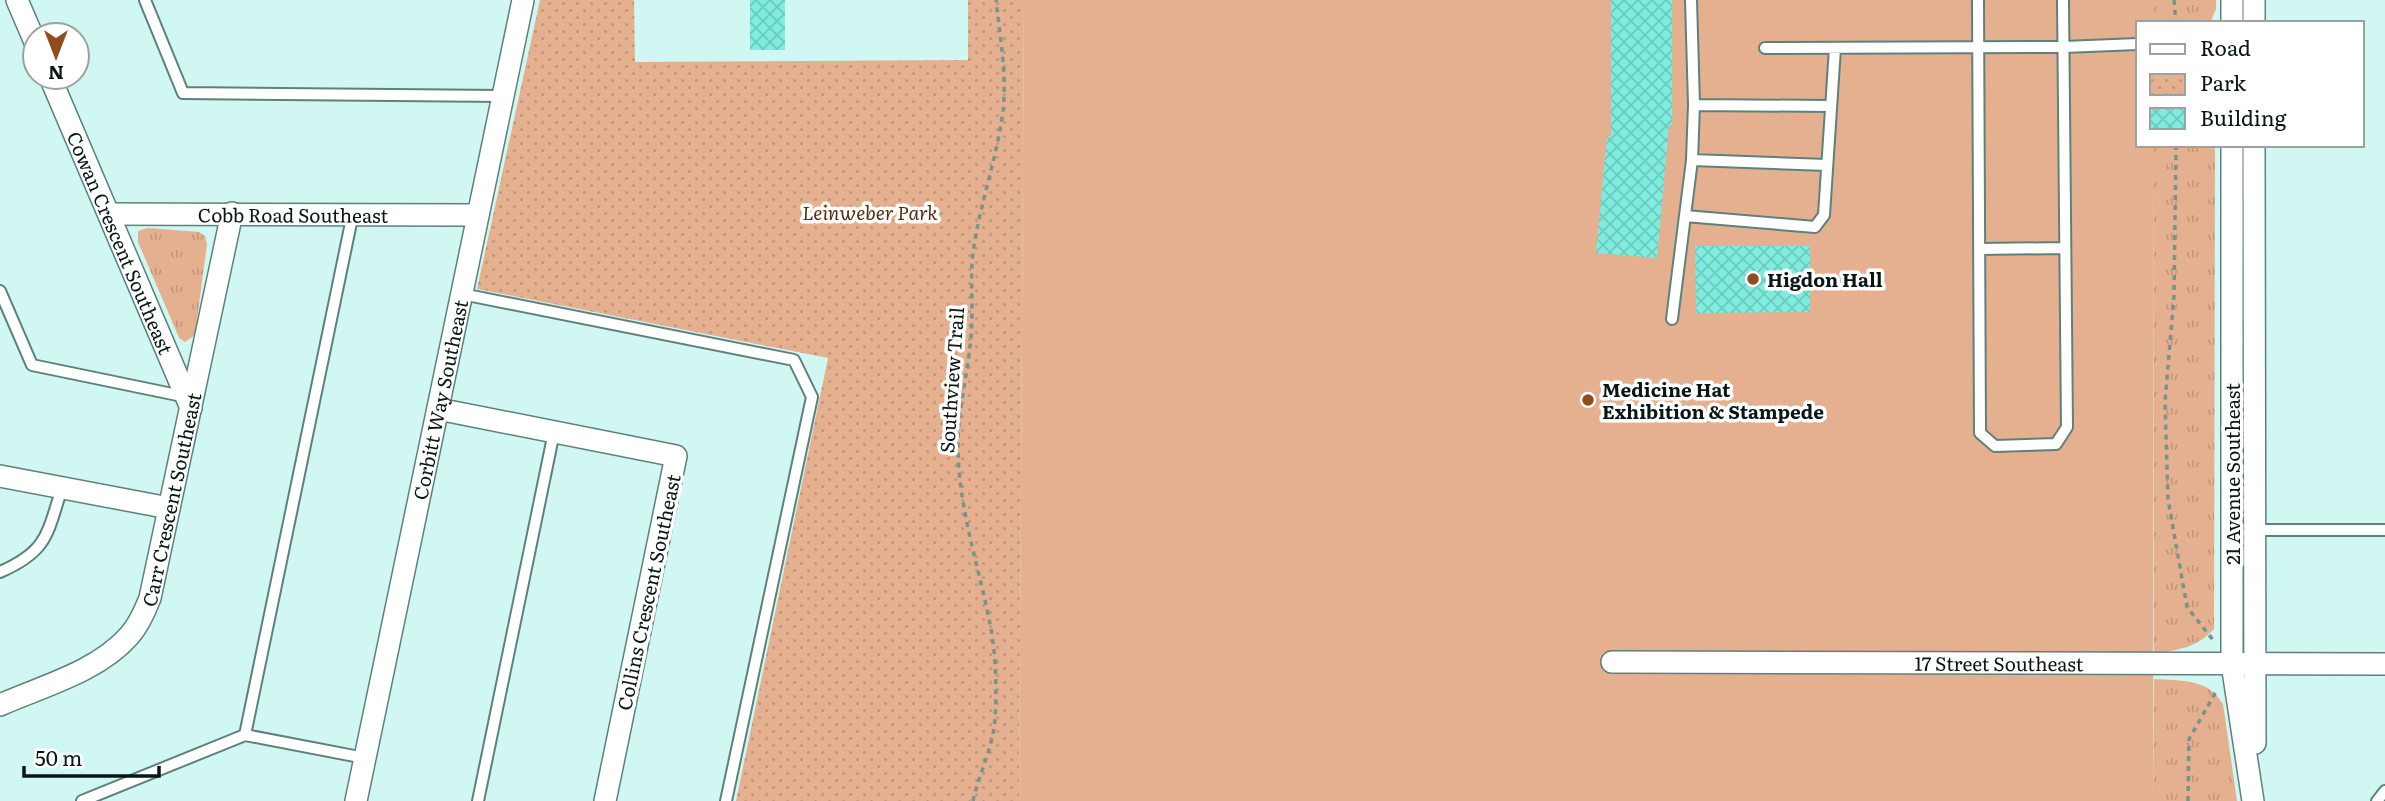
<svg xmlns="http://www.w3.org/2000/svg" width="2385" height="801" font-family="Literata,serif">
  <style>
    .grass { fill: url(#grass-tufts) }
    .park { fill: url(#park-dots) }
    .pitch { fill: #e5b090 }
    .building { fill: url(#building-cross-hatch) }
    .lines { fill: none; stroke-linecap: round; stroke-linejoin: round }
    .lane-casing { stroke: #5e817c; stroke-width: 14 }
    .street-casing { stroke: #5e817c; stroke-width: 24 }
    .path { stroke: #77938e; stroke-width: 3.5; stroke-dasharray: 5 5; stroke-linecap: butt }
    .lane { stroke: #fff; stroke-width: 10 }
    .street { stroke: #fff; stroke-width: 21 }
    .poi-dot { fill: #904c1d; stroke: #fff; stroke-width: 2.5 }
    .labels { text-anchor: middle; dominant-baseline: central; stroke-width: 7; stroke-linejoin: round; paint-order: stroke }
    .park-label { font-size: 19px; font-style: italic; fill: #582b09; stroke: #fff }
    .street-label { font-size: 19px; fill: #081614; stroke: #fff }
    .poi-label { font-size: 19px; font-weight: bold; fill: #081614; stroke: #fff; text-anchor: start }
  </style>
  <defs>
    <pattern id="grass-tufts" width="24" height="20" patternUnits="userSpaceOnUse" patternTransform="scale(1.75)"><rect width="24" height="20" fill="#e5b090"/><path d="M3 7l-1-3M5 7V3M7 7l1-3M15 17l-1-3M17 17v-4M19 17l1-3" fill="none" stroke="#c3977b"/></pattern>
    <pattern id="park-dots" width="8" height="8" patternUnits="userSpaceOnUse" patternTransform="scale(1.75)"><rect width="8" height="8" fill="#e5b090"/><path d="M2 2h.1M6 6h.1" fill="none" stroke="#c3977b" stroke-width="1.8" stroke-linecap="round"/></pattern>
    <pattern id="building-cross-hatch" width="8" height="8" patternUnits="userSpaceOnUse" patternTransform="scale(1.75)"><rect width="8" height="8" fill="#7fece0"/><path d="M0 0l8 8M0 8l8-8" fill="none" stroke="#6ccabf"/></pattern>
  </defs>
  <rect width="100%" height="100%" fill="#d0f7f1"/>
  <path class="grass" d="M2154 0H2216V9L2211 21 2207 23H2154Z
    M2154 145H2215L2214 629C2197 648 2177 650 2154 654Z
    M148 228 199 232 205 236 207 244 195 335 185 342 179 338 177 333 138 242V231Z
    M2154 679C2181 681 2208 678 2223 704L2237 801H2153Z"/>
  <path class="park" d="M540 0H634L635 62 968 60V0H1024L1019 801H736L828 358 477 289Z"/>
  <path class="pitch" d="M1024 0H2154V23H2138V145H2154L2153 801H1019Z"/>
  <path class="building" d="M750 0H785V50H750Z
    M1611 0H1672V125H1669L1657 258 1596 253 1607 136 1611 137Z
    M1695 246H1810V312L1696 313Z"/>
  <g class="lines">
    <defs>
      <path id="lane" d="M145 0 183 93 503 96
        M1978 0 1980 433 1995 446 2056 444 2067 427 2063 0
        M1765 48 2064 47 2138 44
        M1694 105 1831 106
        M1692 160 1827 165
        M1685 216 1815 227 1824 215 1835 48
        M1979 249 2065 248
        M0 291 32 365 187 397
        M462 294 794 360 812 397 726 801
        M1672 319 1692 160 1694 105 1691 0
        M2254 530H2385
        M0 572C48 551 47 534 62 488
        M245 735 353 213
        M82 801 245 735 365 758
        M478 801 554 432
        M2377 801 2385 791"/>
      <g id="street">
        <path d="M17 0 35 42"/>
        <path d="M2254 0V23"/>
        <path d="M2232 23V0"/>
        <path id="s1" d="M50 77 191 408"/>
        <path d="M2232 145V664L2253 801"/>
        <path d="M2254 145 2255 743"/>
        <path id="s2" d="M109 214 478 215"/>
        <path d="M438 409 676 456 605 801"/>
        <path d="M0 476 169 508"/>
        <path id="s3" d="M1612 662 2385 664"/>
        <path id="s4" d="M0 705C43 686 97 672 129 636 139 625 145 611 150 598L232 213"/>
        <path id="s5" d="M356 801 523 0"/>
      </g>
    </defs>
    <use href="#lane" class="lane-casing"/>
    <use href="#street" class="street-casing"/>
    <path class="path" d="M2174 0 2176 23
      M2176 145 2174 296 2165 402 2168 499 2187 607 2213 640
      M973 801C979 774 993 747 995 719 997 689 996 653 990 624 978 563 957 504 958 441 959 405 968 372 971 336 974 306 969 276 974 246 981 201 997 157 1003 111 1007 74 1000 37 996 0
      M2188 801 2189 739 2217 690"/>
    <use href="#lane" class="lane"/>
    <use href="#street" class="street"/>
  </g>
  <g class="poi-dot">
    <circle cx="1753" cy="279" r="7"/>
    <circle cx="1588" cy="400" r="7"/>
  </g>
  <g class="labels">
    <g class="park-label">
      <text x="870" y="212">Leinweber Park</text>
    </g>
    <g class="street-label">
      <text stroke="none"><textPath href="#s2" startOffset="184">Cobb Road Southeast</textPath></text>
      <text stroke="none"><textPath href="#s1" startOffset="180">Cowan Crescent Southeast</textPath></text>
      <text transform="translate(951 380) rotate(-86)">Southview Trail</text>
      <text stroke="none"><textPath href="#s5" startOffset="410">Corbitt Way Southeast</textPath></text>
      <text transform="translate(2232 474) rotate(-90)">21 Avenue Southeast</text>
      <text stroke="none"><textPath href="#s4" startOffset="292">Carr Crescent Southeast</textPath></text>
      <text transform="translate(648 592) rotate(-78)">Collins Crescent Southeast</text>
      <text stroke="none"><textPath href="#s3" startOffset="387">17 Street Southeast</textPath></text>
    </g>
    <g class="poi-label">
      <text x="1767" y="279">Higdon Hall</text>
      <text x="1602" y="389">Medicine Hat<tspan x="1602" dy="22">Exhibition &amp; Stampede</tspan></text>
    </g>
  </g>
  <rect x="2136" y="21" width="228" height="126" fill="#ffffff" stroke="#9ca2a1" stroke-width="2"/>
  <rect x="2150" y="44" width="35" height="10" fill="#ffffff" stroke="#9ca2a1" stroke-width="2"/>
  <text x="2200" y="56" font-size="21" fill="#081614">Road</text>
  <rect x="2150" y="74" width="35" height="21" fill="url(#park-dots)" stroke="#9ca2a1" stroke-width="2"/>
  <text x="2200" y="91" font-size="21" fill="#081614">Park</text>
  <rect x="2150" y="108" width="35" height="21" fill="url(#building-cross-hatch)" stroke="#9ca2a1" stroke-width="2"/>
  <text x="2200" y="126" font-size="21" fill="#081614">Building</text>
  <g transform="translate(56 56) rotate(180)"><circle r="33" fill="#ffffff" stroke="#9ca2a1" stroke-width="2"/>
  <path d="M0-5L12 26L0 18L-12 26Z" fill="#904c1d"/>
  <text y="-10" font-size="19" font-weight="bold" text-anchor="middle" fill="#081614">N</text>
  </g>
  <path d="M24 766v10h135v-10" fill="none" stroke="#081614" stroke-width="3.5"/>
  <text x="35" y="766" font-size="21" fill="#081614" stroke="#ffffff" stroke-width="5" paint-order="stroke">50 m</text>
</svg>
